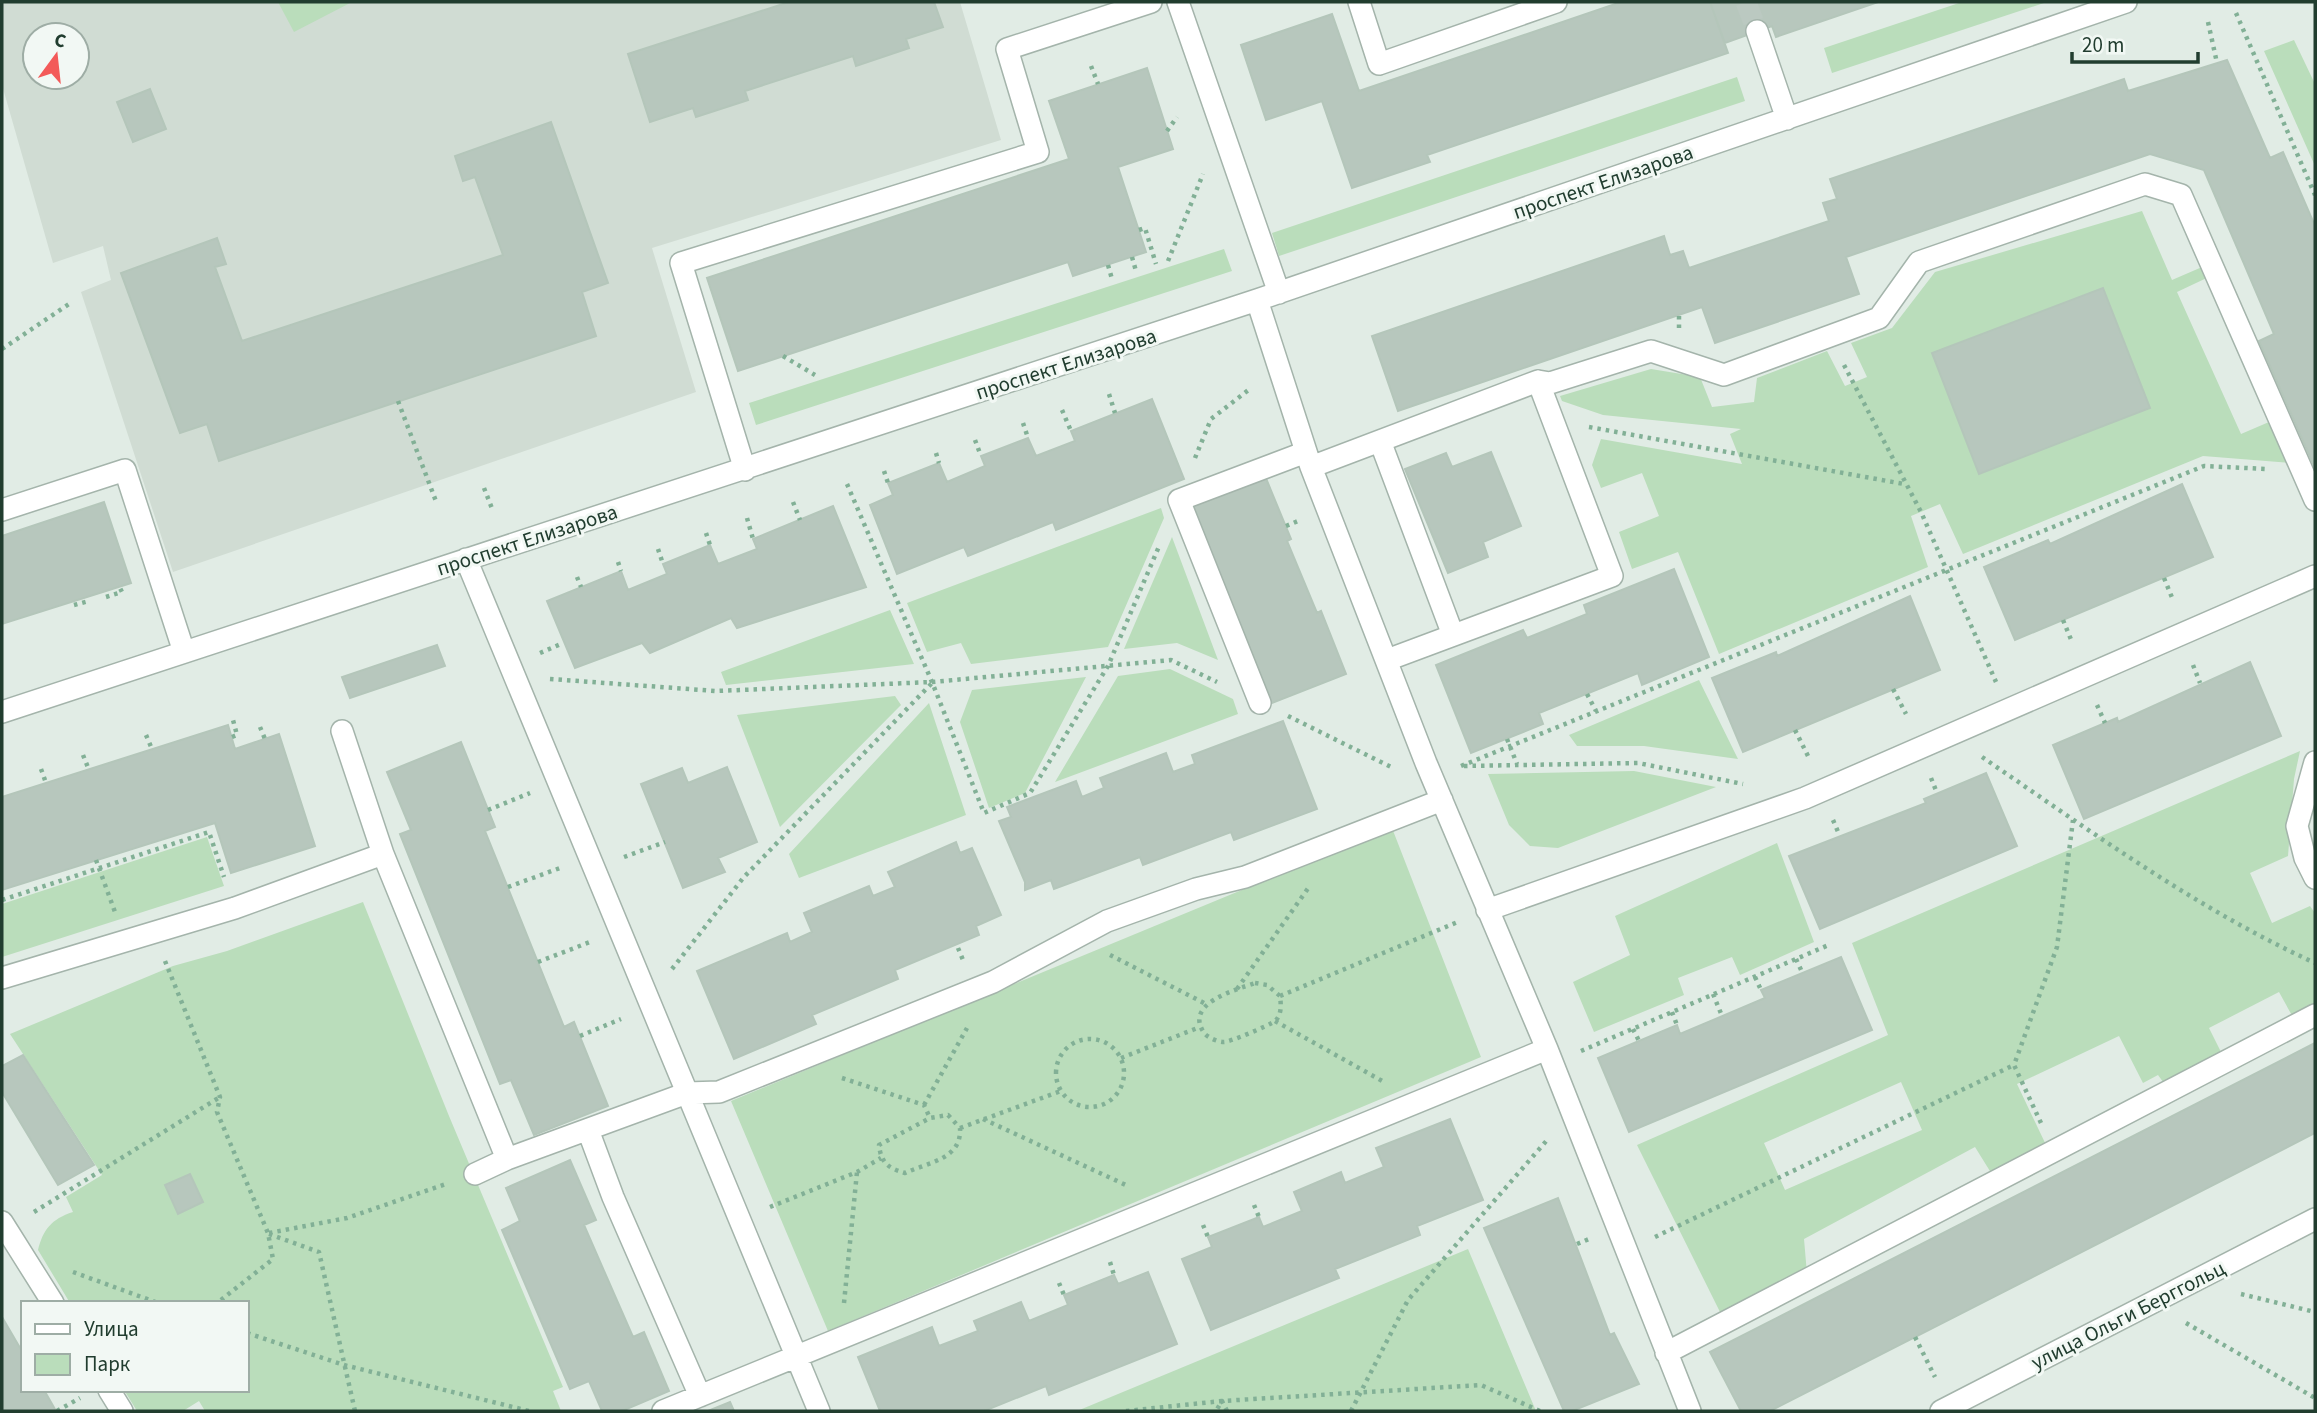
<svg xmlns="http://www.w3.org/2000/svg" width="2317" height="1413" font-family="'Source Sans 3',sans-serif">
  <style>
    .built { fill: #d0dcd3; fill-rule: evenodd }
    .green { fill: #baddbb; fill-rule: evenodd }
    .building { fill: #b7c7bd; stroke: #b4c6ba; stroke-width: 2 }
    .lines { fill: none; stroke-linecap: round; stroke-linejoin: round }
    .minor-tunnel { stroke: #bbc9c1; stroke-width: 21; stroke-dasharray: 21 10; stroke-linecap: butt }
    .minor-casing { stroke: #a4b4ab; stroke-width: 24 }
    .path { stroke: #82b096; stroke-width: 4.5; stroke-dasharray: 3.5 5; stroke-linecap: butt }
    .minor { stroke: #fff; stroke-width: 21 }
    .labels { text-anchor: middle; dominant-baseline: central; stroke-width: 6; stroke-linejoin: round; paint-order: stroke }
    .street-label { font-size: 21px; fill: #213d2f; stroke: #f2f8f4 }
  </style>
  <rect width="100%" height="100%" fill="#e1ece5"/>
  <path class="built" d="M2 2H960L1001 140 652 248 696 392 173 572 81 292 111 280 103 246 53 263 2 85ZM35 35H77V77H35Z"/>
  <path class="green" d="M278 2H352L294 32Z
    M1962 2H2047L1832 73 1824 48Z
    M2294 40 2315 84V166L2264 51Z
    M1737 77 1745 101 1279 256 1272 233Z
    M2142 211 2172 280 2209 264 2213 275 2177 292 2241 434 2276 419 2291 463 2203 456 1963 554 1940 504 1911 516 1928 567 1719 654 1678 552 1632 569 1619 532 1659 516 1642 473 1601 488 1592 465 1601 439 1742 464 1730 434 1741 429 1603 415 1562 401 1560 396 1651 369 1700 377 1712 407 1754 402 1757 378 1827 351 1845 386 1867 377 1851 343 1892 328 1935 272Z
    M1224 249 1232 271 756 425 749 403Z
    M1161 508 1164 518 1108 647 971 664 961 643 927 652 907 603Z
    M1172 537 1218 660 1177 643 1124 649Z
    M890 610 914 664 726 685 721 672Z
    M1170 669 1233 699 1238 714 1055 782 1118 676Z
    M1086 677 1025 793 989 808 960 722 972 690Z
    M1699 680 1738 759 1644 746H1577L1569 735Z
    M895 696 901 705 780 827 737 715Z
    M929 703 966 815 799 878 789 854Z
    M2300 751 2294 779 2288 856 2250 873 2272 923 2310 906 2315 913V1010L2295 1021 2279 992 2209 1028 2224 1058 2166 1086 2158 1075 2143 1083 2119 1036 2017 1084 2047 1147 1993 1176 1975 1147 1804 1239 1807 1274 1721 1314 1637 1145 1888 1035 1852 943ZM1901 1082 1922 1130 1785 1190 1764 1143Z
    M1634 771 1716 787 1558 848 1530 846 1509 825 1488 774Z
    M1392 828 1481 1057 828 1331 731 1101Z
    M207 837 224 886 2 957V904Z
    M1777 843 1814 942 1740 975 1732 957 1678 978 1684 995 1594 1032 1573 982 1630 955 1615 916Z
    M363 902 449 1116 563 1387 553 1391 561 1411H205L199 1401 183 1411H137L124 1390H247V1303H70L38 1250C43 1230 51 1219 73 1212L66 1197 102 1175 10 1034 173 966 227 951ZM190 1174 203 1202 178 1213 165 1185Z
    M1468 1249 1536 1411H1077Z"/>
  <path class="building" d="M789 2H934L943 27 906 39 909 48 856 66 853 56 745 91 748 100 696 117 693 108 650 122 628 54Z
    M1621 2H1710L1728 53 1427 155 1430 162 1352 188 1322 101 1266 120 1241 45 1332 14 1359 91Z
    M1710 2H1878L1776 37 1772 26 1725 43Z
    M2227 60 2270 158 2283 152 2315 226V468L2259 341 2274 334 2204 170 2150 154 1846 257 1859 294 1715 343 1702 307 1398 411 1372 336 1664 236 1670 255 1683 251 1689 268 1829 221 1823 203 1837 199 1830 179 2124 79 2128 91Z
    M1147 68 1173 149 1118 167 1146 252 1073 276 1068 262 738 371 707 278 1069 159 1049 101Z
    M150 89 166 129 133 142 117 102Z
    M551 122 608 283 582 292 596 336 219 461 207 424 180 433 121 273 217 238 226 264 215 267 242 341 503 255 475 177 463 181 455 156Z
    M2103 288 2150 408 1979 474 1932 353Z
    M1152 399 1184 479 1056 530 1053 522 968 556 964 547 897 574 870 505 893 495 888 483 939 463 947 482 985 466 981 456 1028 438 1036 456 1075 441 1071 431Z
    M1491 452 1521 526 1483 542 1488 557 1448 573 1405 469 1446 453 1452 467Z
    M1265 476 1291 539 1287 541 1317 613 1321 611 1346 674 1272 703 1191 505Z
    M2182 484 2213 557 2015 640 1984 567 2048 540 2050 544Z
    M104 502 131 583 2 624V536Z
    M833 506 866 587 737 628 731 618 650 653 642 643 575 668 547 601 621 571 628 590 667 574 663 564 710 545 718 564 757 549 753 539Z
    M1674 569 1709 657 1642 685 1638 673 1539 713 1543 724 1471 753 1436 665 1523 630 1527 638 1587 614 1584 605Z
    M1910 596 1940 670 1743 752 1712 678 1776 652 1777 656Z
    M437 645 445 666 350 698 342 677Z
    M2250 662 2281 736 2084 819 2053 745 2117 718 2118 722Z
    M1283 721 1317 809 1234 840 1231 832 1143 865 1140 857 1054 889 1051 880 1025 890V882L999 821 1011 817 1007 807 1076 781 1082 797 1104 788 1100 778 1166 753 1173 772 1195 764 1192 755Z
    M228 725 235 749 279 734 315 846 231 873 215 823 2 890V797Z
    M461 742 495 827 485 831 564 1027 574 1022 608 1106 534 1135 511 1080 500 1084 400 834 411 830 387 772Z
    M727 767 757 842 718 858 725 872 683 888 641 784 682 768 688 783Z
    M1986 773 2017 846 1820 929 1789 856 1926 803 1924 799Z
    M956 842 960 853 972 848 1001 915 976 926 979 935 895 970 898 979 812 1015 816 1024 734 1059 697 971 787 933 790 942 812 932 804 913 869 886 873 896 895 887 888 872Z
    M1841 957 1872 1030 1629 1132 1598 1058 1677 1025 1680 1034 1765 998 1761 990Z
    M2315 1043V1133L1770 1411H1741L1710 1352Z
    M23 1055 94 1165 58 1185 2 1092V1066Z
    M1450 1119 1483 1200 1417 1226 1420 1235 1335 1269 1339 1278 1211 1330 1182 1259 1212 1247 1208 1237 1259 1217 1263 1227 1302 1211 1294 1192 1341 1172 1345 1183 1384 1167 1376 1148Z
    M570 1160 596 1220 584 1225 608 1280 633 1337 644 1332 669 1391 622 1411H602L589 1381 570 1389 502 1230 520 1221 506 1188Z
    M190 1174 203 1202 178 1214 165 1185Z
    M1558 1198 1610 1335 1614 1333 1639 1384 1572 1411H1564L1484 1228Z
    M1148 1272 1177 1344 1049 1395 1046 1386 984 1411H880L858 1357 932 1327 939 1346 978 1331 974 1321 1021 1302 1029 1321 1068 1305 1064 1295 1114 1275 1118 1284Z
    M2 1317 23 1353V1390H44L56 1411H2Z
    M730 1402 734 1411H708Z"/>
  <g class="lines">
    <path class="minor-tunnel" d="M1746 2 1757 31"/>
    <defs>
      <path id="minor" d="M1178 2 1279 293
        M1359 2 1379 64 1556 2
        M1757 31 1787 119
        M1257 300 1311 467 1426 763 1547 1049 1690 1411
        M1380 441 1453 635
        M1311 467 1538 381 1550 383 1651 351 1724 375 1879 318 1919 262 2145 184 2181 195 2315 500
        M745 470 681 263 1038 152 1007 49 1151 2
        M2 510 125 470 184 652
        M466 559 819 1411
        M1387 660 1612 576 1538 381
        M1260 703 1179 500 1306 452
        M2 712 1257 300 2126 2
        M342 731 383 854
        M2315 762 2297 826 2305 858 2315 878
        M1487 910 1805 798 2315 576
        M2 978 235 908 383 854 507 1159 687 1093 719 1092 993 982 1107 921 1196 889 1245 877 1442 800
        M588 1130 613 1197 700 1396
        M475 1174 507 1159
        M2 1222 53 1303
        M1666 1353 2315 1015
        M109 1390 122 1411
        M663 1411 1547 1049
        M1941 1411 2315 1219"/>
    </defs>
    <use href="#minor" class="minor-casing"/>
    <path class="path" d="M2236 13 2315 195
      M2208 22 2217 63
      M1091 66 1098 84
      M1167 131 1177 117
      M1139 230 1145 228 1156 264
      M1132 257 1136 271
      M1168 261 1203 174
      M1108 265 1112 279
      M1679 328V315
      M2 349 69 304
      M783 356 815 375
      M1844 365 1921 512 1996 682
      M1109 394 1115 413
      M398 401 437 504
      M1062 410 1071 431
      M1023 423 1028 438
      M1589 427 1904 484
      M975 440 981 456
      M936 453 939 463
      M1195 458 1211 419 1251 388
      M884 471 888 483
      M847 484 932 682 984 813 1030 793 1108 666 1160 544
      M484 488 493 511
      M793 502 800 520
      M747 518 753 539
      M1286 526 1298 521
      M706 533 710 545
      M658 549 663 564
      M618 562 621 571
      M577 577 581 587
      M2164 578 2173 600
      M106 597 122 592 119 586
      M74 605 89 601
      M2063 620 2072 642
      M540 653 563 643
      M2193 665 2200 683
      M550 679 716 691 932 682 1171 660 1217 682
      M1893 689 1906 714
      M1587 694 1596 711
      M2097 705 2105 723
      M1288 716 1393 768
      M260 727 265 739
      M1795 730 1808 756
      M146 735 152 749
      M232 737 237 735 233 720
      M1507 739 1517 764
      M83 755 89 770
      M1982 757C2089 830 2197 909 2315 963
      M1461 766 2204 466 2266 469
      M1464 766 1638 763 1743 784
      M41 769 46 783
      M1931 778 1937 793
      M488 810 530 793
      M1833 820 1839 834
      M624 857 665 842
      M96 860 115 912
      M508 887 560 868
      M2 900 209 832 224 877
      M958 948 963 960
      M1110 955 1206 1004
      M1796 959 1802 972
      M165 961 220 1097 217 1112 268 1233 273 1259 217 1303
      M538 962 590 942
      M672 969 744 877 932 683
      M1755 977 1761 990
      M1255 983 1267 985 1280 996C1281 1004 1282 1015 1275 1021 1270 1025 1230 1042 1224 1042 1218 1042 1209 1038 1205 1034 1182 1004 1235 990 1255 983Z
      M1237 989 1309 887
      M1713 994 1722 1016
      M1280 996 1460 921
      M1672 1012 1677 1025
      M1275 1021 1384 1082
      M1633 1029 1639 1041
      M580 1036 621 1019
      M1056 1073a34 34 0 1 1 68 0a34 34 0 1 1-68 0Z
      M1581 1051 1831 944
      M1121 1058 1200 1027
      M842 1078 924 1105 930 1118
      M924 1105 967 1028
      M948 1115 960 1128C962 1159 929 1162 905 1173 888 1168 881 1163 879 1145L930 1118Z
      M983 1119 1128 1186
      M2041 1123 2014 1065 2057 947 2073 820
      M960 1128 1061 1091
      M1254 1205 1259 1217
      M770 1207 857 1172 881 1158
      M34 1212 220 1097
      M1203 1225 1208 1237
      M269 1233 347 1218 446 1184
      M269 1234 319 1252 355 1411
      M1655 1237 2014 1065
      M1577 1244 1589 1239
      M1110 1262 1114 1275
      M73 1272 158 1303
      M1059 1283 1064 1295
      M2241 1294 2315 1312
      M844 1303 857 1172
      M2186 1323 2315 1398
      M247 1333 344 1365 529 1411
      M1915 1337 1935 1377
      M57 1411 80 1398
      M1126 1411 1222 1401 1216 1411
      M1227 1411 1222 1401 1481 1385 1540 1411
      M1351 1411 1408 1300 1548 1139"/>
    <use href="#minor" class="minor"/>
  </g>
  <g class="labels">
    <g class="street-label">
      <text transform="translate(1603 182) rotate(-19)">проспект Елизарова</text>
      <text transform="translate(1066 364) rotate(-18)">проспект Елизарова</text>
      <text transform="translate(527 540) rotate(-18)">проспект Елизарова</text>
      <text transform="translate(2128 1315) rotate(-27)">улица Ольги Берггольц</text>
    </g>
  </g>
  <rect width="2317" height="1413" fill="none" stroke="#213d2f" stroke-width="7"/>
  <rect x="21" y="1301" width="228" height="91" fill="#f2f8f4" stroke="#9eada5" stroke-width="2"/>
  <rect x="35" y="1324" width="35" height="10" fill="#ffffff" stroke="#9eada5" stroke-width="2"/>
  <text x="84" y="1336" font-size="21" fill="#213d2f">Улица</text>
  <rect x="35" y="1354" width="35" height="21" fill="#baddbb" stroke="#9eada5" stroke-width="2"/>
  <text x="84" y="1371" font-size="21" fill="#213d2f">Парк</text>
  <g transform="translate(56 56) rotate(15)"><circle r="33" fill="#f2f8f4" stroke="#9eada5" stroke-width="2"/>
  <path d="M0-5L12 26L0 18L-12 26Z" fill="#f35a59"/>
  <text y="-10" font-size="19" font-weight="bold" text-anchor="middle" fill="#213d2f">С</text>
  </g>
  <path d="M2072 52v10h126v-10" fill="none" stroke="#213d2f" stroke-width="3.5"/>
  <text x="2082" y="52" font-size="21" fill="#213d2f" stroke="#f2f8f4" stroke-width="5" paint-order="stroke">20 m</text>
</svg>
